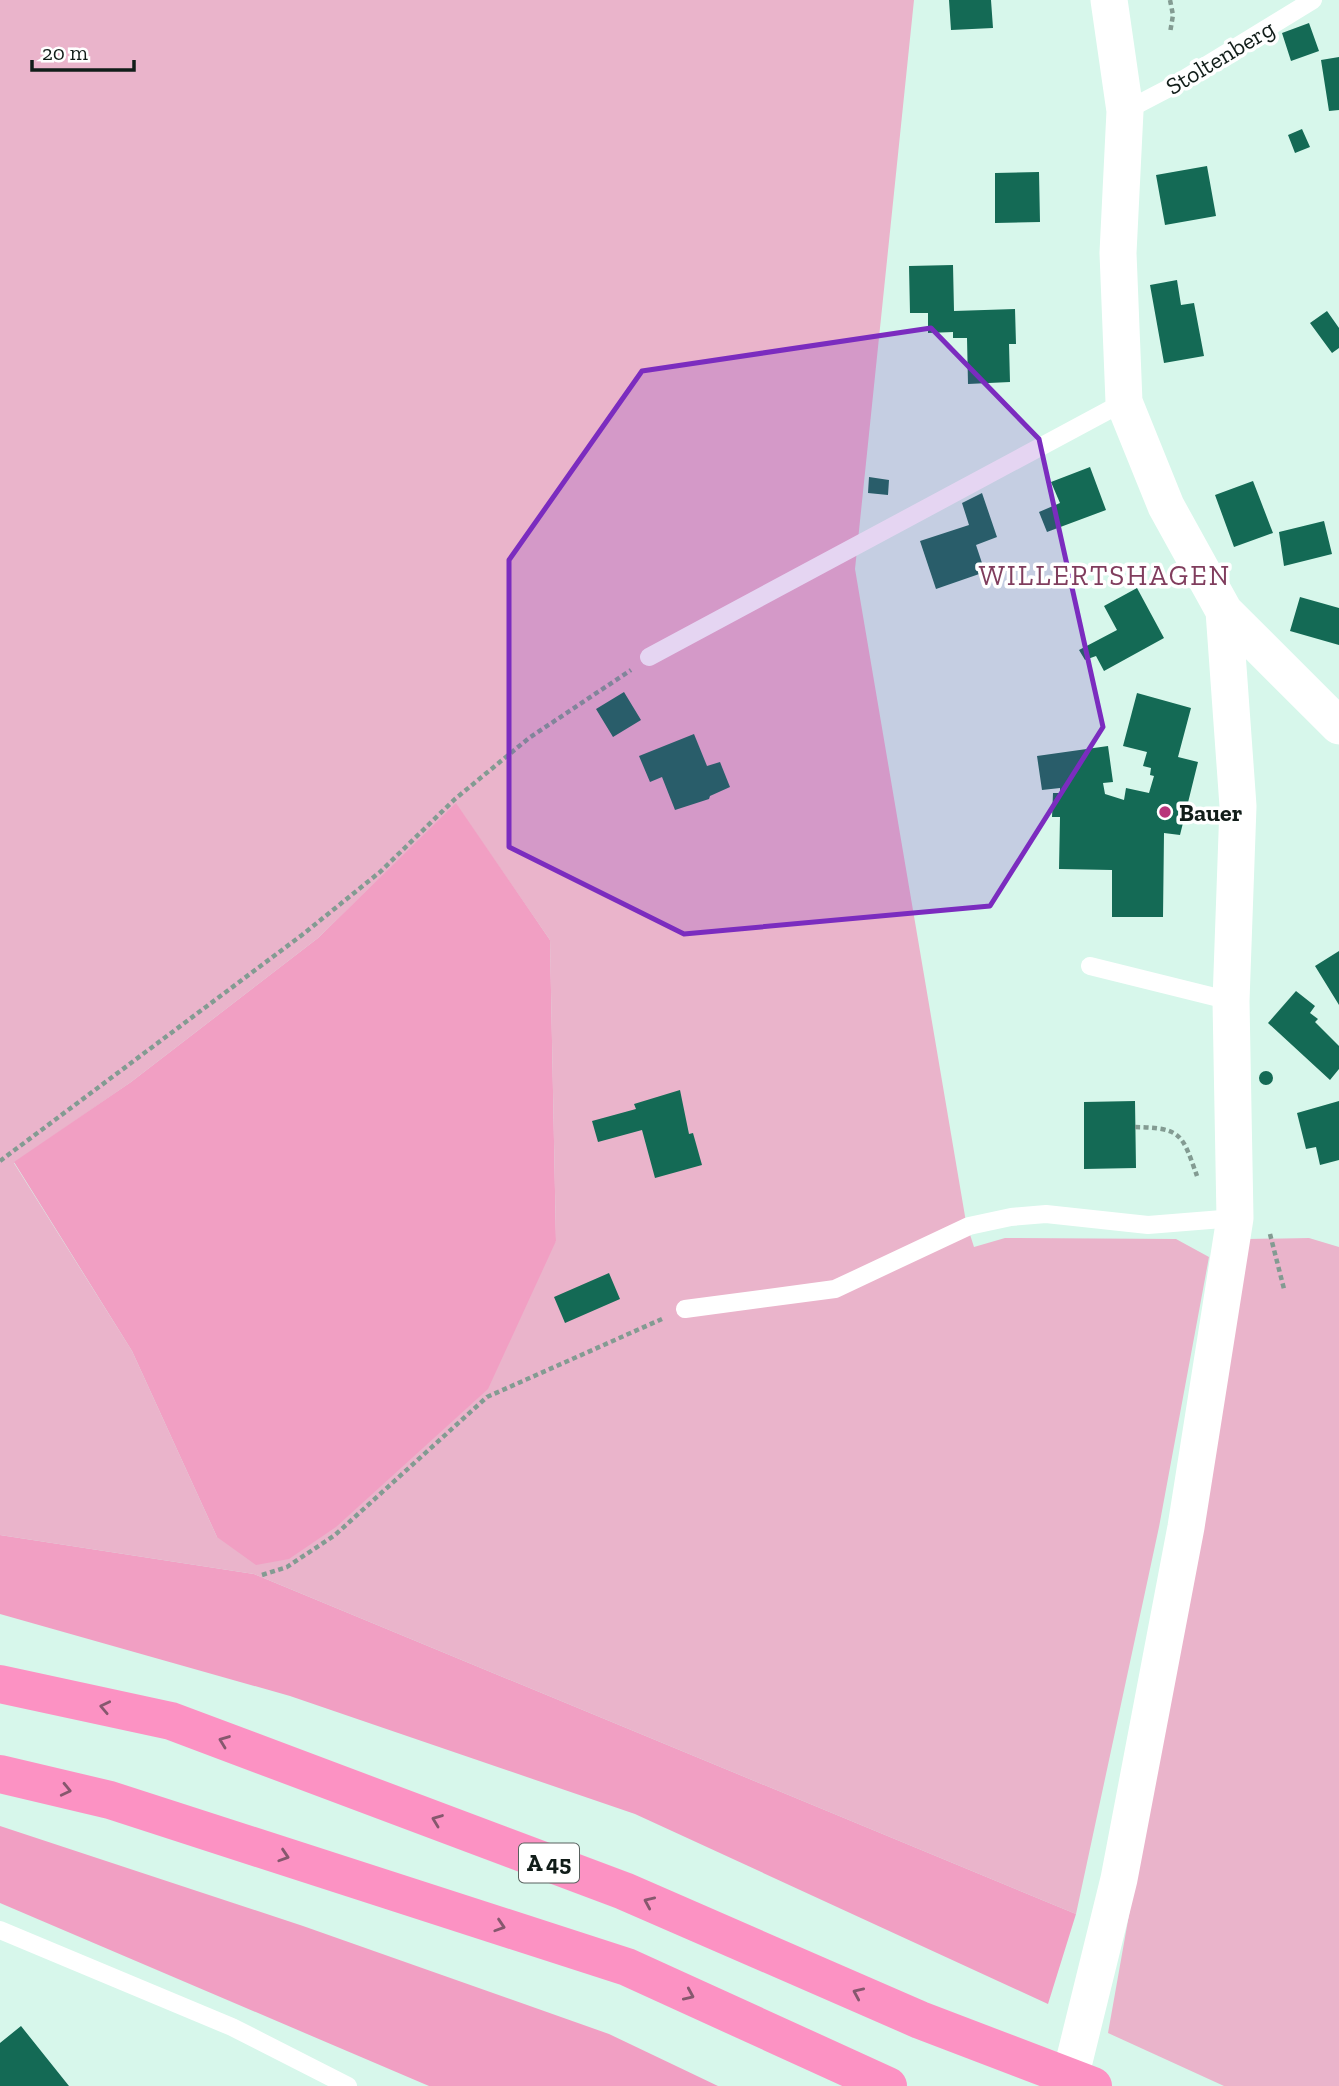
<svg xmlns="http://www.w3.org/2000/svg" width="1339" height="2086" font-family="'Zilla Slab',serif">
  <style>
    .green { fill: #eab4cb; fill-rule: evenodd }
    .forest { fill: #f19fc3 }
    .building { fill: #146a55 }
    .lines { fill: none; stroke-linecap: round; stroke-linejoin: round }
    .path { stroke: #839b92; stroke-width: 4.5; stroke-dasharray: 5 3.5; stroke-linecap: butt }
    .service { stroke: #fff; stroke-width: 18 }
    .minor { stroke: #fff; stroke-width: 37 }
    .motorway { stroke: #fc92c3; stroke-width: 38 }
    .oneway { stroke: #86586e }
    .marked { fill: #7b2cbf; fill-opacity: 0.2; stroke: #7b2cbf; stroke-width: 5; stroke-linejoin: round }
    .poi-dot { fill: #b8357b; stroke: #fff; stroke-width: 2.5 }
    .labels { text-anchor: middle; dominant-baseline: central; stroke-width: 7; stroke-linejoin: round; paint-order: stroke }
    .shield { fill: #fff; stroke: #58615e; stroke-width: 2 }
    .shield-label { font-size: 23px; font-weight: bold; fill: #111d19 }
    .street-label { font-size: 24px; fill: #111d19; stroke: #fff }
    .poi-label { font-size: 24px; font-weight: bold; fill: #111d19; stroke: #fff; text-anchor: start }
    .quarter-label { font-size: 28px; letter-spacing: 2px; fill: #803d5d; stroke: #fff }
  </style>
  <rect width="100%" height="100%" fill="#d7f7eb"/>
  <path class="green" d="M0 0H914L855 569 966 1222 974 1247 1005 1238 1176 1239 1209 1257 1159 1527 1076 1914 254 1574 0 1535ZM456 804 550 940 556 1241 217 1537 132 1351 14 1163 131 1082 318 938Z
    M1309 1238 1339 1247V2086H1224L1108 2033 1249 1239Z"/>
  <path class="forest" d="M456 803 550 940 556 1241 488 1389 336 1527 289 1559 256 1565 217 1537 132 1351 14 1162 131 1082 318 938Z
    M0 1535 254 1574 1076 1914 1048 2004 635 1814 290 1696 0 1614Z
    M0 1826 303 1926 609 2034 718 2086H429L0 1903Z"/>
  <path class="building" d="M949 0H991L993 28 951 30Z
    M1309 23 1319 51 1291 61 1282 33Z
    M1339 57V110L1329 111 1321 60Z
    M1302 129 1310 147 1295 153 1288 135Z
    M1207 166 1216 216 1165 225 1156 175Z
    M1039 172 1040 222 995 223V173Z
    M953 265 954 311 1015 309 1016 344H1009L1010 382 968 384 967 338H953V332L928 333V313H910L909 266Z
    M1177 280 1181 305 1194 303 1204 356 1164 363 1150 285Z
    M1327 311 1339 328V348L1332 353 1310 323Z
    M1090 467 1106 510 1047 532 1039 512 1060 503 1051 482Z
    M869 477 889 480 888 495 868 493Z
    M1253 481 1273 533 1234 547 1215 495Z
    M982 493 997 537 976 545 985 572 936 589 920 541 969 525 962 503Z
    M1324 521 1332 554 1284 566 1279 532Z
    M1137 588 1164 638 1104 671 1096 656 1085 660 1079 650 1117 630 1104 606Z
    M1300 597 1339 608V645L1290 631Z
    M624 692 641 720 613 737 596 709Z
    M1137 693 1191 708 1178 757 1198 762 1180 835 1164 833 1163 917H1112V870L1059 869 1060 817H1052L1053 793H1060V788L1042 790 1037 756 1108 746 1113 782 1103 783 1105 794 1124 800 1126 788 1149 793 1154 776 1150 775 1151 768 1143 766 1147 752 1123 746Z
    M694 734 707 766 720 762 730 787 710 796 709 799 675 810 662 777 650 782 639 756Z
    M1339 951V1005L1315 966Z
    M1296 991 1315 1006 1310 1013 1318 1019 1315 1022 1339 1046V1069L1330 1080 1268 1023Z
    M1259 1078a7 7 0 1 1 14 0a7 7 0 1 1-14 0Z
    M680 1090 689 1134 693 1133 702 1165 655 1178 642 1130 598 1142 592 1121 636 1109 634 1104Z
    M1135 1101 1136 1168 1084 1169V1102Z
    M1339 1101V1160L1320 1165 1316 1147 1306 1149 1297 1113Z
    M609 1273 620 1299 565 1323 554 1297Z
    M21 2026 69 2086H0V2043Z"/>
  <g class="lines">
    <path class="path" d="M1170 0 1173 15 1170 33
      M1135 1127C1182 1128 1182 1134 1197 1176
      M0 1161 302 935 380 872 455 799 529 738 631 670
      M1270 1234 1284 1289
      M262 1575 287 1567 335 1535 487 1397 662 1319"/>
    <path class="service" d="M1125 111 1171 87 1313 0
      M649 657 1124 402
      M1090 966 1231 1001
      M685 1309 835 1289 969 1226 1011 1217 1046 1214 1148 1225 1235 1218
      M0 1930 232 2027 348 2086"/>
    <path class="minor" d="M1224 611 1339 726
      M1068 2086 1119 1879 1186 1527 1235 1218 1231 1001 1238 806 1224 611 1166 506 1124 402 1118 253 1125 111 1109 0"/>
    <path class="motorway" d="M0 1684 171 1721 624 1891 920 2020 1093 2086
      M0 1774 110 1800 627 1967 888 2086"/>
  </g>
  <defs><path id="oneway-chevron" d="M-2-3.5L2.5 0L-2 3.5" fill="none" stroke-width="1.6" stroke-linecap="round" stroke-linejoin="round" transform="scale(1.75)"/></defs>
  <g class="oneway">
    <use href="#oneway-chevron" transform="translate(105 1707) rotate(-168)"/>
    <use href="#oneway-chevron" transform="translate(224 1741) rotate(-159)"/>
    <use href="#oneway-chevron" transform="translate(66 1790) rotate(13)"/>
    <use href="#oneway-chevron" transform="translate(437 1820) rotate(-159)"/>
    <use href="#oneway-chevron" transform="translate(284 1856) rotate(18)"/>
    <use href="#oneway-chevron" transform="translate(649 1902) rotate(-156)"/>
    <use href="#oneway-chevron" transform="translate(500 1926) rotate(18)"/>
    <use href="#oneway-chevron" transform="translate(858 1993) rotate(-156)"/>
    <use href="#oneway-chevron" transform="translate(689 1995) rotate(24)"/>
  </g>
  <path class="marked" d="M931 328 1039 439 1103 727 990 906 684 934 509 847V560L642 371Z"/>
  <circle class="poi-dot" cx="1165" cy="812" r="7"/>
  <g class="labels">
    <rect class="shield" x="519" y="1843.5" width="60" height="39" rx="5"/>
    <g class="shield-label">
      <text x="549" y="1863">A 45</text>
    </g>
    <g class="street-label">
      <text transform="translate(1220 57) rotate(-31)">Stoltenberg</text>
    </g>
    <g class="poi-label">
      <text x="1179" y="812">Bauer</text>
    </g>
    <g class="quarter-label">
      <text x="1105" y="575">WILLERTSHAGEN</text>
    </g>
  </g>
  <path d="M32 60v10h102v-10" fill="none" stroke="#111d19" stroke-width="3.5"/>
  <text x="42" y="60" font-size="21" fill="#111d19" stroke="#ffffff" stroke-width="5" paint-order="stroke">20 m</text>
</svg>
